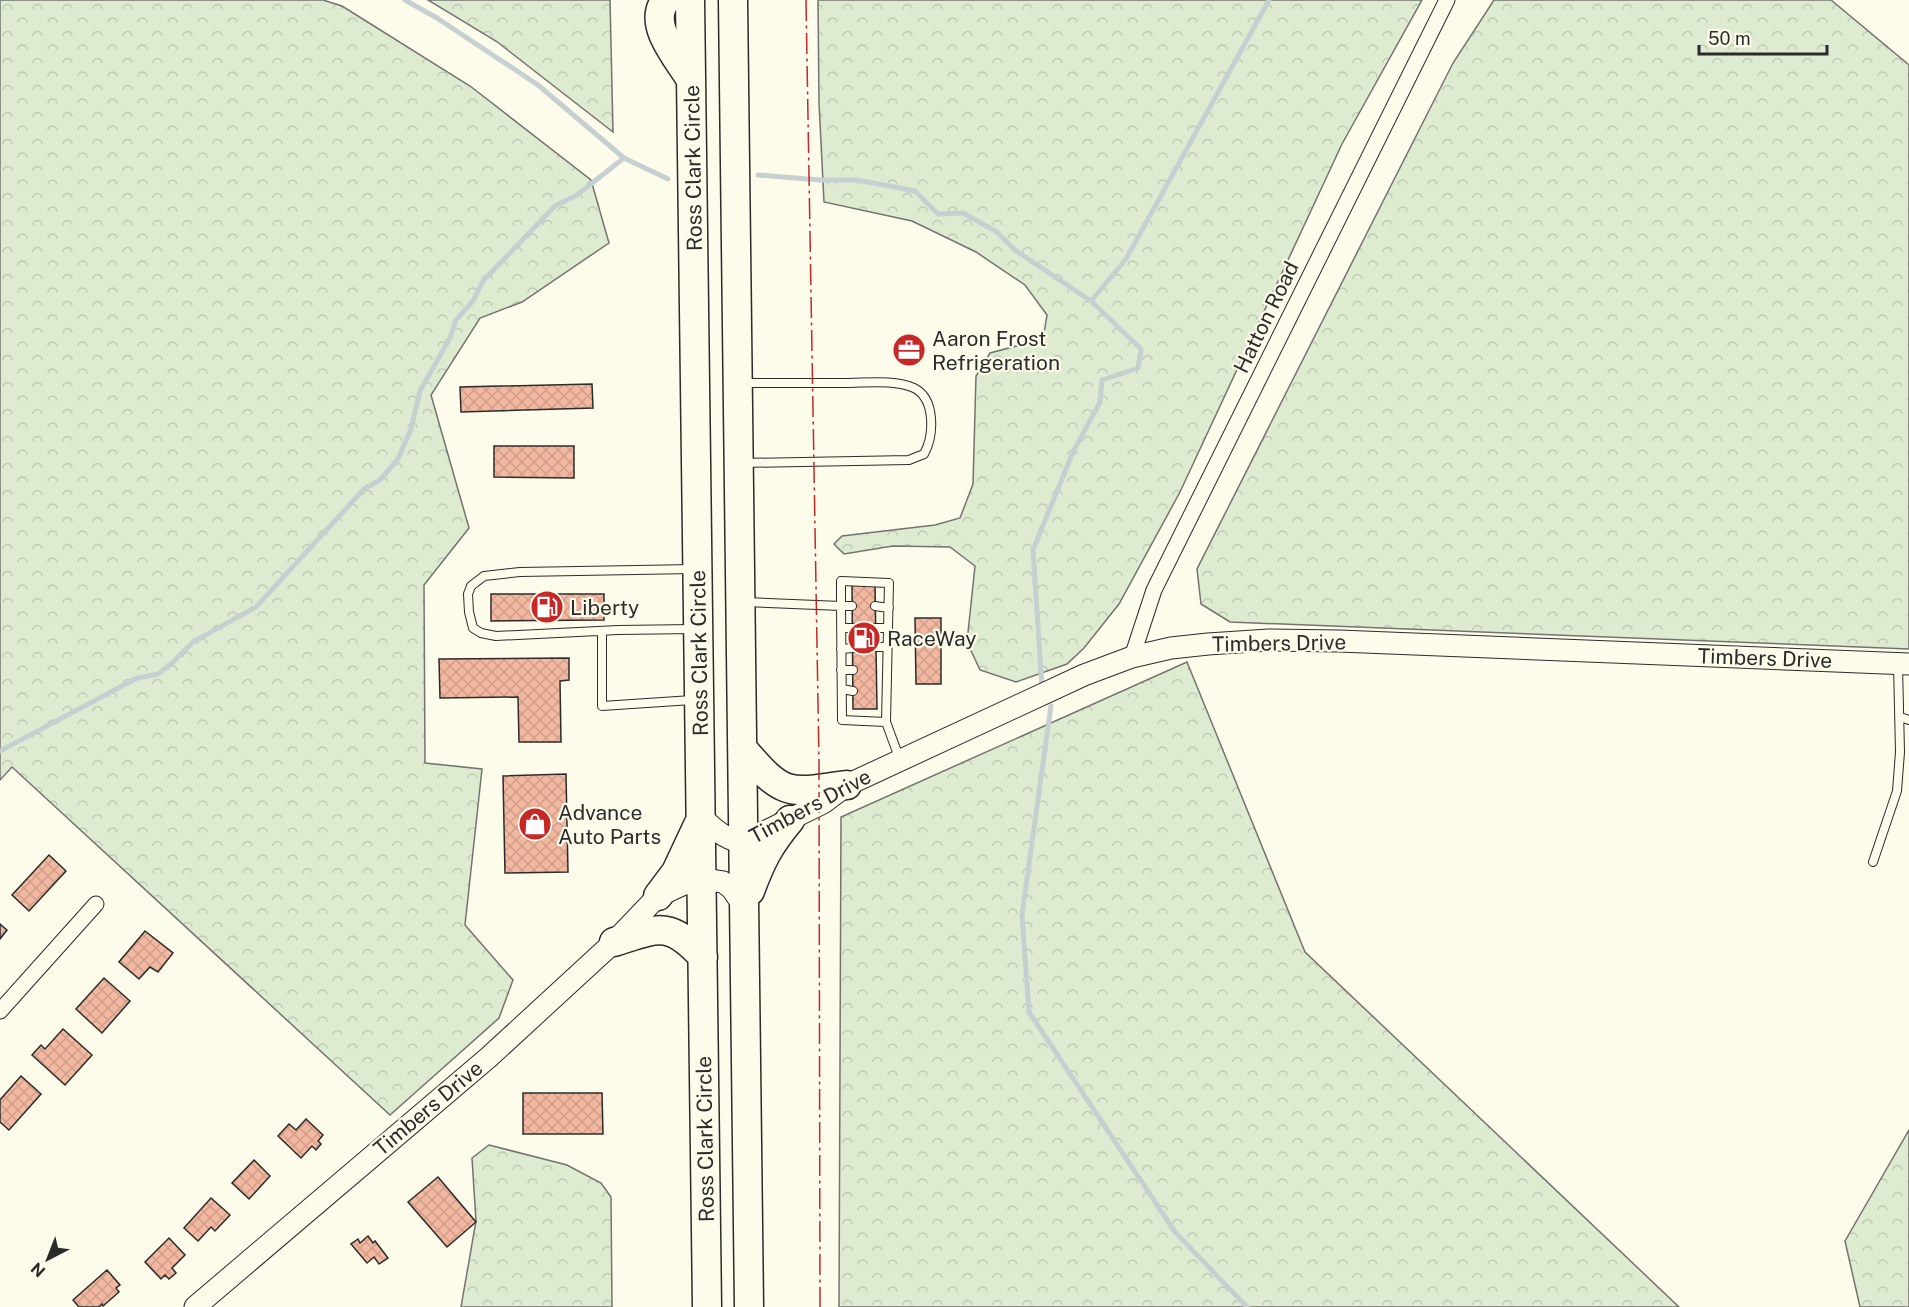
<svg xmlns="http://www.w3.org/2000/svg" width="1909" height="1307" font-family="'Public Sans',sans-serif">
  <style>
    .forest { fill: url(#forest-crowns); stroke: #74746e; stroke-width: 1.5 }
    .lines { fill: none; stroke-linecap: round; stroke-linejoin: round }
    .stream { stroke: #c7d0d0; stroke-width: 5 }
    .building { fill: url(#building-cross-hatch); stroke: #2b2b2b; stroke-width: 1.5 }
    .lane-casing { stroke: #2b2b2b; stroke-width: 10 }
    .street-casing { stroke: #2b2b2b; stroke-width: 17 }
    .secondary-casing { stroke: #2b2b2b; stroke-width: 23 }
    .highway-casing { stroke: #2b2b2b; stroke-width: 31 }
    .lane { stroke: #fdfbea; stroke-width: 8 }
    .street { stroke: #fdfbea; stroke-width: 15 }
    .secondary { stroke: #fdfbea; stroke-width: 21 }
    .highway { stroke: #fdfbea; stroke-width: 28 }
    .power { stroke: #c62828; stroke-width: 1.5; stroke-dasharray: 21 4.5 3 4.5; stroke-linecap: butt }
    .labels { text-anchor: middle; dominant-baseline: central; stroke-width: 4.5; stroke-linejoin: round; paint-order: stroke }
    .street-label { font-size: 21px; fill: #2b2b2b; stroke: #fdfbea }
    .poi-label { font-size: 21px; fill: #2b2b2b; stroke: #fdfbea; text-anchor: start }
  </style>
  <defs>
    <pattern id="forest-crowns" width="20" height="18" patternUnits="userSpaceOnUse" patternTransform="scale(1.5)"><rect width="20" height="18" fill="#deebd1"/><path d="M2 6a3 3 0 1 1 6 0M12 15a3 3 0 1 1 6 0" fill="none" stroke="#bfcab4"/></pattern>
    <pattern id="building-cross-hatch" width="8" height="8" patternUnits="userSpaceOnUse" patternTransform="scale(1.5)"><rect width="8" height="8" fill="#f2b8a0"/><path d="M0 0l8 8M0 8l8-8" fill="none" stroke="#d09e8a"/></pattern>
  </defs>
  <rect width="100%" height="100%" fill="#fdfbea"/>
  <path class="forest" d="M0 0H323L342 6 470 86 591 180 609 243 522 302 480 318 431 395 469 528 424 585 425 763 482 769 465 925 513 980 499 1018 390 1115 12 767 0 780Z
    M428 0H610L613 132 496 41Z
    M818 0H1422L1342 144 1180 492 1119 604 1084 648 1067 664 1016 682 980 670 967 642 975 566 950 547 893 546 844 554 834 544 842 536 935 525 960 518 973 484 976 376 990 353 1043 339 1047 315 1025 285 976 252 912 221 824 202 819 103Z
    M1494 0H1831L1909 65V649L1230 622 1201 604 1197 569 1453 63Z
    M1187 662 1305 952 1679 1307H839L841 817Z
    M1909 1130V1307H1860L1845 1241Z
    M489 1145 567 1165 601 1183 611 1197 612 1307H461L476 1221 472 1158Z"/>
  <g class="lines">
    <path class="stream" d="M405 0 437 18 538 85 624 158 668 179
      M758 175 820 180H857L915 191 938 214 963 213 997 232 1015 250 1091 301 1141 349 1138 368 1102 380 1100 402 1073 452 1033 550 1042 687
      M1091 301 1126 259 1269 0
      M1051 706 1022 915 1029 1012 1175 1232 1247 1307
      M0 751 137 678 158 674 171 664 193 642 256 607 364 489 380 480 398 459 411 429 420 391 450 338 456 320 473 301 483 281 555 206 577 195 624 158"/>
  </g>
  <path class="building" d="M592 384 593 408 461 412 460 387Z
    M494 446H574V478L494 477Z
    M852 584 875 586 877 709H853Z
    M491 594H604V620L491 621Z
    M915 618H941V684H916Z
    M569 658V680L560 681 561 742H519L518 697 440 698 439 659Z
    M566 774 568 872 505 873 503 776Z
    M49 855 66 871 29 911 12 895Z
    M0 924 7 930 0 939Z
    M145 931 173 953 158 972 150 967 139 979 119 962Z
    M104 978 130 1001 102 1033 76 1009Z
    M63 1029 92 1055 65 1085 32 1055 41 1045 45 1049Z
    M21 1076 41 1094 9 1130 0 1122V1100Z
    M523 1093H602L603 1134H523Z
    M306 1119 323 1135 318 1141 321 1144 316 1150 312 1146 301 1158 278 1136 289 1124 296 1130Z
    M254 1160 270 1176 249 1199 232 1183Z
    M438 1177 476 1222 447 1247 408 1202Z
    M211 1198 230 1215 215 1231 211 1227 198 1241 184 1228Z
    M368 1236 373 1243 375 1241 388 1258 379 1264 374 1257 367 1263 351 1244 358 1239 360 1243Z
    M169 1238 185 1255 172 1268 176 1273 169 1279 165 1275 161 1279 145 1262Z
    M107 1270 120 1285 116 1288 119 1292 103 1306 102 1304 99 1307H79L73 1300Z"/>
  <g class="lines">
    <defs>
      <path id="lane" d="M743 463 909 460 924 454C934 436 936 399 914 388 895 379 866 383 845 383 812 383 778 383 744 383
        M694 569 520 572 484 576 471 586 468 594 469 612 473 628 481 633 496 636 618 630 694 629
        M745 602 841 606 842 720 886 722 900 760
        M852 606H841V581L889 583 886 722
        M875 606 889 608
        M841 628H853
        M875 628H888
        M602 631V706L692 700
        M876 647H887
        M841 649 853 648
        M841 670H853
        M842 689 853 691
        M1900 717 1909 720
        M1873 862 1897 791 1900 752 1898 665"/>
      <path id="street" d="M1132 657 1154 590 1447 0
        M0 1011 96 904"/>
      <path id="secondary" d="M701 817C715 829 726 841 744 842L823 803 847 785 1084 675 1132 657 1171 648 1208 644 1269 640 1339 641 1909 664
        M195 1307 489 1057 614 942 658 896 682 885 702 879 723 882 732 889 745 908"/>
      <path id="highway" d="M666 0C646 24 678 58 691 80
        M690 0 707 1307
        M733 0 749 1307
        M743 749C783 796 787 794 847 785
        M750 891C761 861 769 845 790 820
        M658 896 676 872 698 825
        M614 942C658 928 669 920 703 957"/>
    </defs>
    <use href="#lane" class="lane-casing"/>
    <use href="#street" class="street-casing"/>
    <use href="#secondary" class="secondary-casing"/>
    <use href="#highway" class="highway-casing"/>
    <use href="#lane" class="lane"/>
    <use href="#street" class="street"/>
    <use href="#secondary" class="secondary"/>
    <use href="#highway" class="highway"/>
    <path class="power" d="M806 0 819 762 820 1307"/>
  </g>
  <defs>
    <symbol id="office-disc" viewBox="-11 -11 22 22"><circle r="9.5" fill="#c62828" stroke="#fdfbea"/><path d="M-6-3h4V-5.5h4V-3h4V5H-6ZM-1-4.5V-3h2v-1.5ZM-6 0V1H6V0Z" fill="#fff"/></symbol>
    <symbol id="fuel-disc" viewBox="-11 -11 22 22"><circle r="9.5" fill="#c62828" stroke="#fdfbea"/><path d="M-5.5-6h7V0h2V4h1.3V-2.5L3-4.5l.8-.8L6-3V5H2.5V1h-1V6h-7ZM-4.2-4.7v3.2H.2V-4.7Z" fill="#fff"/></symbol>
    <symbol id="shop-disc" viewBox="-11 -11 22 22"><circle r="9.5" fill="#c62828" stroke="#fdfbea"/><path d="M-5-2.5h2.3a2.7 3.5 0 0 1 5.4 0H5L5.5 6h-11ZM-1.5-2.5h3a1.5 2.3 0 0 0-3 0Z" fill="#fff"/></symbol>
  </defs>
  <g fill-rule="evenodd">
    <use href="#office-disc" x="890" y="331" width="38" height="38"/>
    <use href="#fuel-disc" x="528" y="588" width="38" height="38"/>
    <use href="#fuel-disc" x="845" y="619" width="38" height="38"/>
    <use href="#shop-disc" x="516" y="805" width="38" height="38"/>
  </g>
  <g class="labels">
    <g class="street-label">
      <text transform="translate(693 168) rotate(-91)">Ross Clark Circle</text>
      <text transform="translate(1266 317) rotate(-64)">Hatton Road</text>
      <text transform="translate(1279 643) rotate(-1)">Timbers Drive</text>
      <text transform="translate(699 653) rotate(-91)">Ross Clark Circle</text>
      <text transform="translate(1765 658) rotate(2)">Timbers Drive</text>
      <text transform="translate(810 806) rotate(-28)">Timbers Drive</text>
      <text transform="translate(428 1108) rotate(-40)">Timbers Drive</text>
      <text transform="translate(705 1139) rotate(-91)">Ross Clark Circle</text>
    </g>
    <g class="poi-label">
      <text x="932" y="338">Aaron Frost<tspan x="932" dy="24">Refrigeration</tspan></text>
      <text x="570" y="607">Liberty</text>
      <text x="887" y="638">RaceWay</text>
      <text x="558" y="812">Advance<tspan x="558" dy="24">Auto Parts</tspan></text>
    </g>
  </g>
  <g transform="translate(48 1259) rotate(222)" stroke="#fdfbea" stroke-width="4.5" paint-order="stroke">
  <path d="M0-4.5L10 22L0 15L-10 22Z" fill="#2b2b2b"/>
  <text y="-9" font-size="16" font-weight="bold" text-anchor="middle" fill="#2b2b2b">N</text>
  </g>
  <path d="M1699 45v9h128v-9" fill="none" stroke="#2b2b2b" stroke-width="3"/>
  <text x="1708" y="45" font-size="18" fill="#2b2b2b" stroke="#fdfbea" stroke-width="4.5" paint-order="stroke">50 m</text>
</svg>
